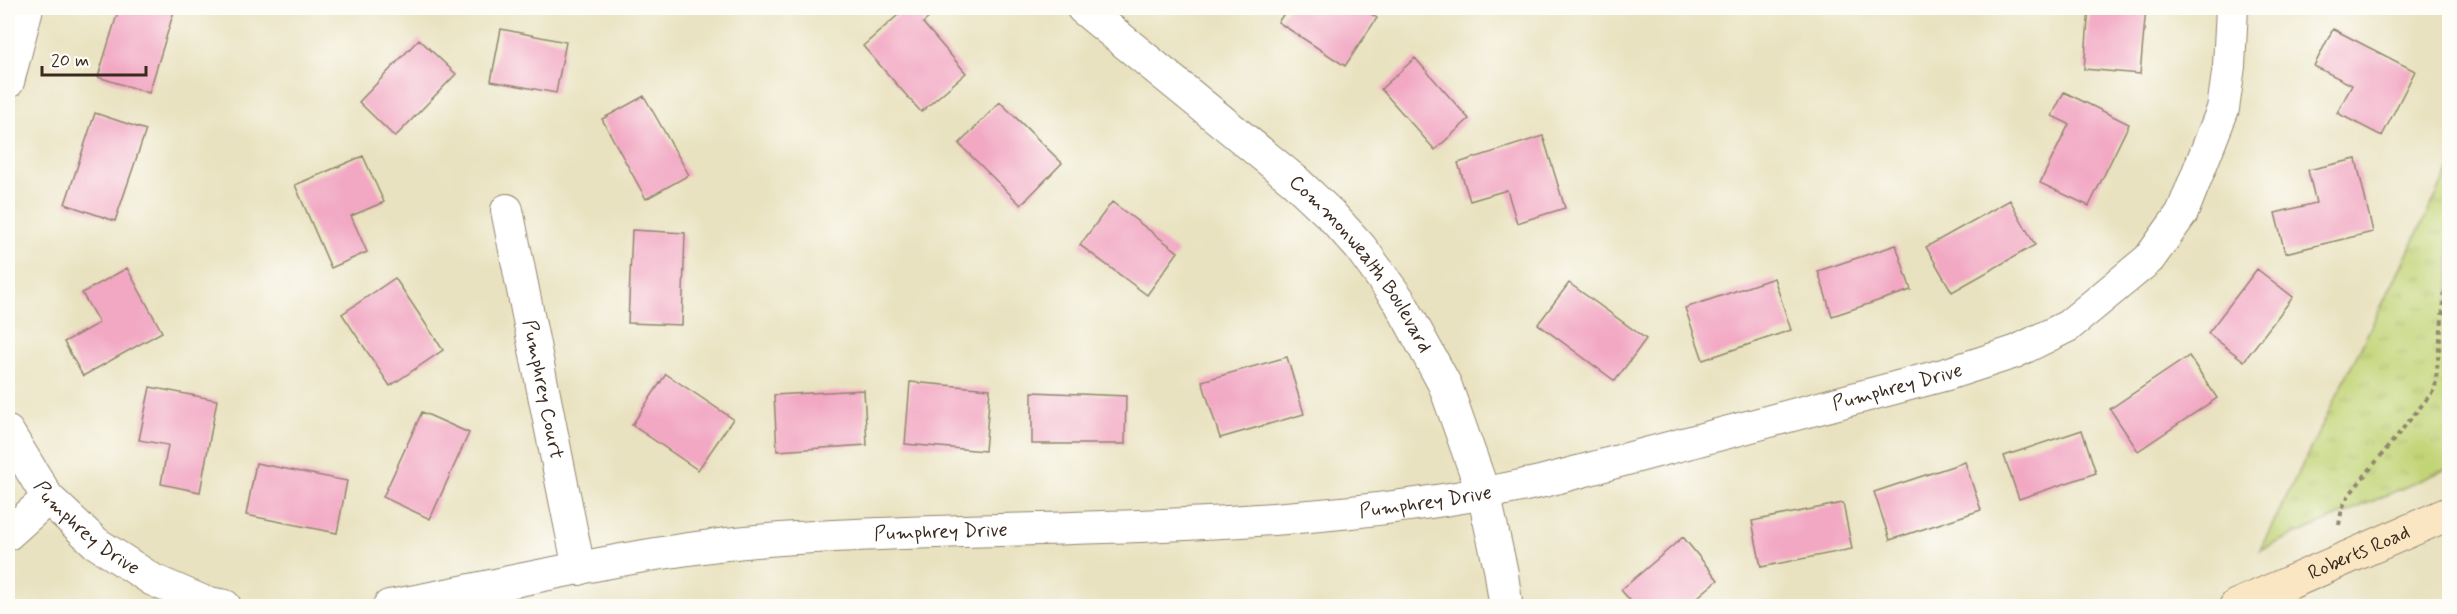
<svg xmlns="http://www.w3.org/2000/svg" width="2457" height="614" font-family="Mynerve,sans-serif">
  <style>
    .park { fill: url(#park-tufts); stroke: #7e7f4a; stroke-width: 1.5 }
    .building { fill: #f2a7c3 }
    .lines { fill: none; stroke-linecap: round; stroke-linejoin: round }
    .minor-casing { stroke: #92866f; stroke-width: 34 }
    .tertiary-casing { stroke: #92866f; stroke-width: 35 }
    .secondary-casing { stroke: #92866f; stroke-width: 35 }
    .path { stroke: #92866f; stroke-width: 4; stroke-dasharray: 4.5 4.5; stroke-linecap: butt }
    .minor { stroke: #fff; stroke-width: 32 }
    .tertiary { stroke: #fff; stroke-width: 33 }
    .secondary { stroke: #fbe6c4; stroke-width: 33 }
    .labels { text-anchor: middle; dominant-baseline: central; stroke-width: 6; stroke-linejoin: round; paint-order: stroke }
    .street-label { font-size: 20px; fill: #3b2a1e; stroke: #fdfcf7 }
  </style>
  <defs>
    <pattern id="park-tufts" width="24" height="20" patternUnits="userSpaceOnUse" patternTransform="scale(1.5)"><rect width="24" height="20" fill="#c2d477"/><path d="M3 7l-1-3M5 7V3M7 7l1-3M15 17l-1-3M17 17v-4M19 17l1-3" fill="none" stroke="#a8b666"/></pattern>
  </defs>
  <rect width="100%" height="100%" fill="#fdfcf7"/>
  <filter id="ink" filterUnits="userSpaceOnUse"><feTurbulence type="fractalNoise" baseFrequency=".0167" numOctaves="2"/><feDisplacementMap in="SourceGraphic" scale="12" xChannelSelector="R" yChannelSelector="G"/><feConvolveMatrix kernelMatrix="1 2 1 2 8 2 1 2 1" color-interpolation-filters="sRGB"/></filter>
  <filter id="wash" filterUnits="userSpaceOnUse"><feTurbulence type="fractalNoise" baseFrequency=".008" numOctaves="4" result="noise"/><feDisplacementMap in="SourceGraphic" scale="24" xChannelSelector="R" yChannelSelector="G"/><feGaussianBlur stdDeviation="1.35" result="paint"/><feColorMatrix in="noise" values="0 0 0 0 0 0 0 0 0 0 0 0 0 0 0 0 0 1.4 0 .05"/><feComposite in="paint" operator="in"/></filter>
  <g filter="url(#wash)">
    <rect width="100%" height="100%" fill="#e9e2c0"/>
    <path class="park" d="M2449 170V468L2260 550Z"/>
    <g id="blocks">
      <path class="building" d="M119 8H175L149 93 98 77Z
        M906 8H926L932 15 923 23 966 73 921 112 863 46Z
        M1288 8H1362L1377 18 1345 66 1278 22Z
        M2089 8H2146L2140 74 2084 69Z
        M501 29 566 42 556 93 491 81Z
        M2333 29 2415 71 2382 136 2337 113 2352 85 2314 66Z
        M419 39 456 74 395 137 359 102Z
        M1415 58 1469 119 1435 150 1381 89Z
        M2064 92 2129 124 2089 206 2040 183 2069 124 2052 116Z
        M644 96 689 175 646 199 602 119Z
        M1000 102 1062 163 1021 205 959 144Z
        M95 113 146 130 115 221 65 204Z
        M1543 136 1565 208 1517 223 1507 190 1470 201 1458 163Z
        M363 156 384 202 351 216 367 252 331 268 295 185Z
        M2356 159 2373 232 2285 253 2275 213 2316 203 2308 170Z
        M2010 200 2035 245 1952 292 1926 247Z
        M1112 202 1178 252 1147 295 1080 245Z
        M632 230 685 233 682 325 628 323Z
        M1896 245 1911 290 1832 316 1818 271Z
        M127 268 162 332 83 376 64 342 99 323 82 293Z
        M2257 269 2293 297 2244 361 2208 333Z
        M395 278 443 350 390 386 342 314Z
        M1774 278 1791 330 1703 360 1685 308Z
        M1569 283 1646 339 1615 381 1538 324Z
        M2189 356 2217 398 2138 451 2110 409Z
        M1287 357 1304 414 1220 438 1202 381Z
        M666 374 733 419 698 470 632 425Z
        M910 382 990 389 985 451 905 444Z
        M150 387 217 400 200 492 161 484 168 445 139 440Z
        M864 390 867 445 777 451 774 395Z
        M1032 392 1126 396 1125 444H1032Z
        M422 412 469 433 430 519 383 497Z
        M2082 430 2096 473 2019 499 2004 456Z
        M1965 462 1981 510 1890 540 1874 492Z
        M256 463 347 481 337 533 246 515Z
        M1843 503 1852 549 1761 567 1752 521Z
        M1683 537 1718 580 1687 606H1635L1621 590Z"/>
    </g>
  </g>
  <g filter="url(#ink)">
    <use href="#blocks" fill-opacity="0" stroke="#92866f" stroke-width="1.5"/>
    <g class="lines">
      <defs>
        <g id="minor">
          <path d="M8 82 27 8"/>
          <path id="s1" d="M507 210 579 569"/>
          <path id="s2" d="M8 432 48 498 96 543 153 580 204 602 225 606"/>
          <path d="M8 534 48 498"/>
          <path id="s3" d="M389 606C519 582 649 548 781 539 1036 522 1293 538 1544 481L1947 374 2015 352 2068 326 2149 259 2182 213 2223 109 2229 66 2232 8"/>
        </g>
        <g id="tertiary">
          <path id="s4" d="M1083 8 1295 181 1331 215 1360 247 1400 302 1445 385 1484 495 1501 571 1506 606"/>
        </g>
        <g id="secondary">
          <path id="s5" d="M2236 606 2450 513"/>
        </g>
      </defs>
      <use href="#minor" class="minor-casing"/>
      <use href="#tertiary" class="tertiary-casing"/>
      <use href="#secondary" class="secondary-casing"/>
      <path class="path" d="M2339 525 2342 508 2349 495 2435 389 2445 289 2450 283"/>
      <use href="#minor" class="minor"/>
      <use href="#tertiary" class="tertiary"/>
      <use href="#secondary" class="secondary"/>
    </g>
  </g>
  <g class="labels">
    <g class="street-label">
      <text stroke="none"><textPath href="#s4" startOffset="380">Commonwealth Boulevard</textPath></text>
      <text stroke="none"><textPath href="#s3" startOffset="1530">Pumphrey Drive</textPath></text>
      <text stroke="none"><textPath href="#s1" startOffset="183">Pumphrey Court</textPath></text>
      <text stroke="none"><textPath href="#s3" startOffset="1044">Pumphrey Drive</textPath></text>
      <text stroke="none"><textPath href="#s2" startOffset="126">Pumphrey Drive</textPath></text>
      <text stroke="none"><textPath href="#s3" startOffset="558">Pumphrey Drive</textPath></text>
      <text stroke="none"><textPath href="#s5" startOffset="134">Roberts Road</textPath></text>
    </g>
  </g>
  <rect width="2457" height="614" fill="none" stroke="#fdfcf7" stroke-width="30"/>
  <path d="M42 66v9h104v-9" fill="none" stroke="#3b2a1e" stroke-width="3"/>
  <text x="51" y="66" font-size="18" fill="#3b2a1e" stroke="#fdfcf7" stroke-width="4.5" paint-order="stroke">20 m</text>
</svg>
